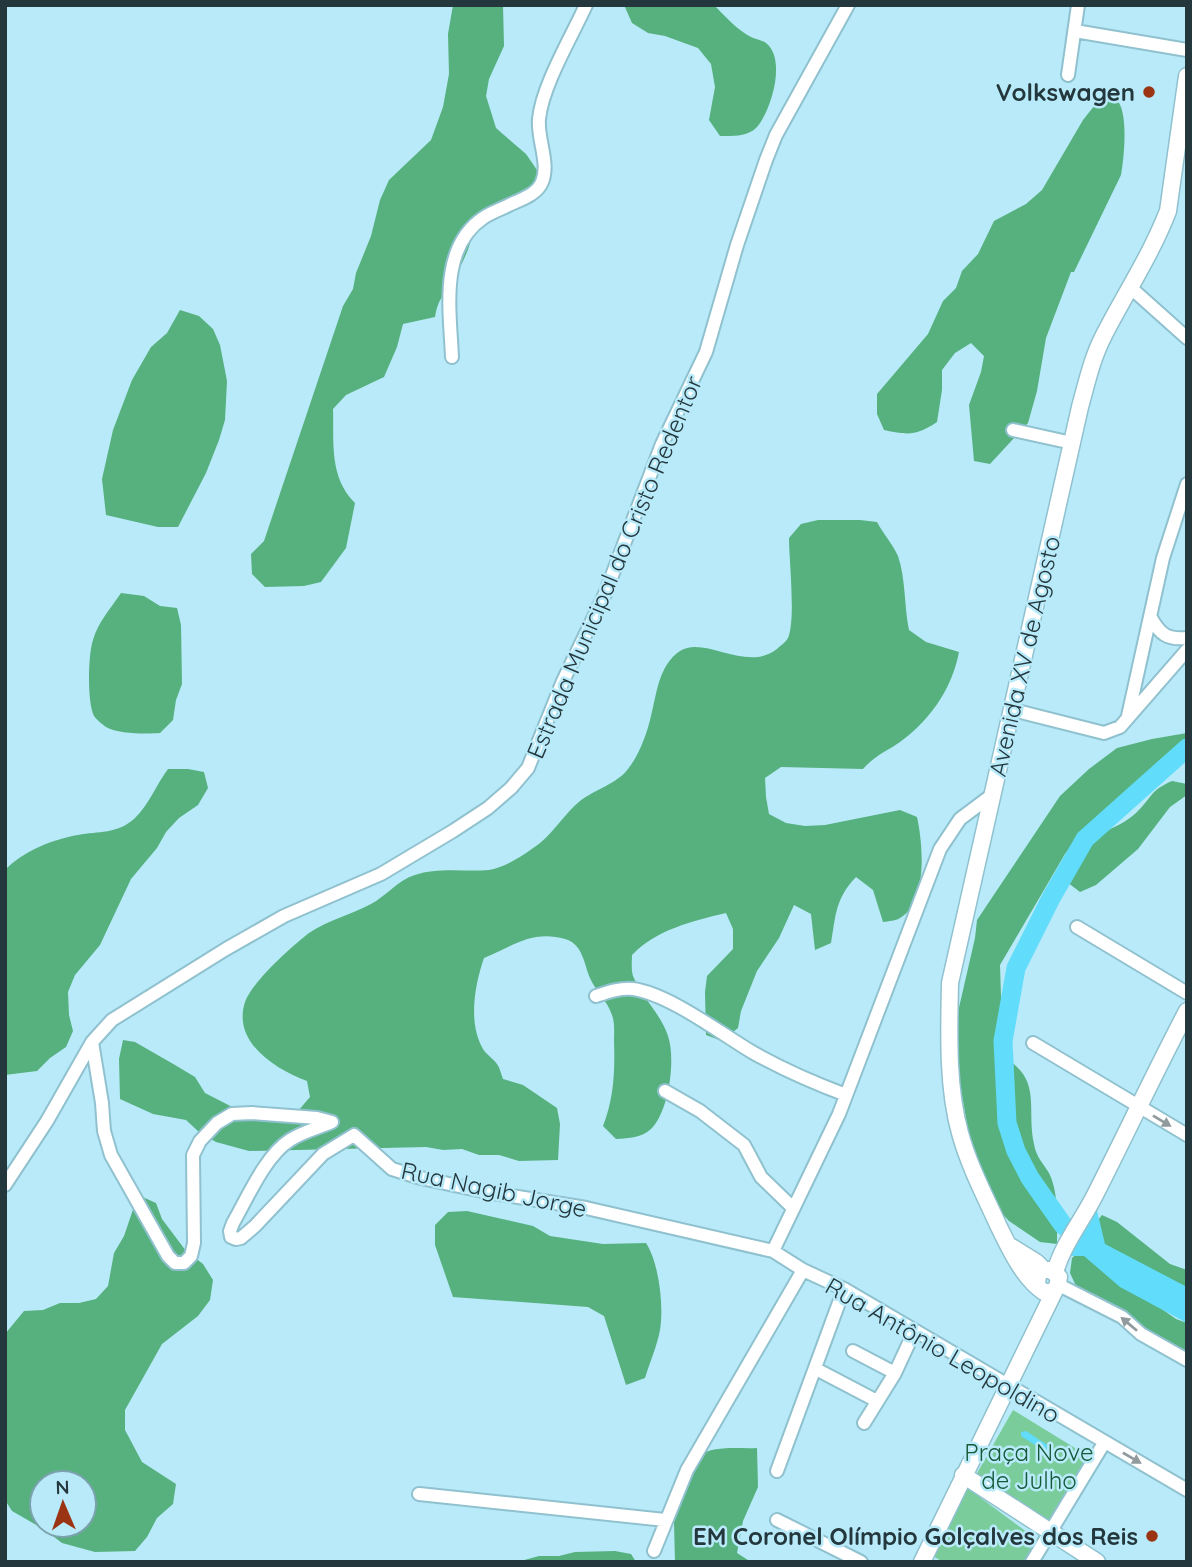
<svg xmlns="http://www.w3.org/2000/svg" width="1192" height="1567" font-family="Quicksand,sans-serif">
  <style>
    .green { fill: #7acc9b }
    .forest { fill: #56b17e; fill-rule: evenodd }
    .water { fill: #62dcfb }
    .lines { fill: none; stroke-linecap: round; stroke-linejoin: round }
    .river { stroke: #62dcfb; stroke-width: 19 }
    .minor-casing { stroke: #90c1ce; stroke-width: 16 }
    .tertiary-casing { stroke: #90c1ce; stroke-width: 19 }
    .minor { stroke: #fff; stroke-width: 12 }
    .tertiary { stroke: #fff; stroke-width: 16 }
    .oneway { fill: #919b9e }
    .poi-dot { fill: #9b3412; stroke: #b8eaf9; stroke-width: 2.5 }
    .labels { text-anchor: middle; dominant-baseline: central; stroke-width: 5; stroke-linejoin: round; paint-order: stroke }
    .poi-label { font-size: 24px; font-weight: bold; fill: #23373c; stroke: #b8eaf9; text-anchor: end }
    .street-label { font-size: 24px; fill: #23373c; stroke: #b8eaf9 }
    .park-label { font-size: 24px; fill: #165a39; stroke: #b8eaf9 }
  </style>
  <rect width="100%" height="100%" fill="#b8eaf9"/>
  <path class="green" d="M1013 1410 1088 1456 1045 1528 976 1475Z
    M966 1487 1039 1541 1028 1562H943L933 1556Z"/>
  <path class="forest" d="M453 5H503L504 46 489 79 486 96 496 128 526 154 537 170V190L473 231C470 249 461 266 452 282 443 298 439 296 435 317L403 324 397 347 384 377 346 395 333 409C334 443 329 477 355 503L346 548 321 582 304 586 265 587 252 574 251 554 264 541 343 306 353 289 356 273 371 236 380 200 389 180 431 140 443 107 449 74 448 34Z
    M624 5H714C725 16 737 30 751 37 755 39 762 40 766 43 787 59 771 112 756 128 747 137 731 136 720 136L709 120 715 87 711 64 698 48 665 36 648 33 632 23Z
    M1106 91C1110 94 1116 99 1119 103 1128 118 1124 158 1121 175L1074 272H1071L1046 338 1037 391 1028 423 990 464 974 461 969 405 981 372 984 356 971 343 955 353 942 370V390L937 422C916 436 908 435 884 430L877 414V394L928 334 943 301 956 288 962 271 978 254 994 221 1026 204 1042 190 1083 120Z
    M180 310 199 316 213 329 220 345 227 381 225 420 219 440 206 473 178 527H158L106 515 102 479 113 430 132 380 151 347 167 333Z
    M818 520H860L877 522C883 533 893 545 898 556 906 580 904 606 909 630L926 642 959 652C952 690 927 725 894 746 882 753 873 758 863 769L781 767 765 778 766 797 769 814 786 823 805 826 825 825 900 810 917 817C923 844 928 902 900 918 896 921 888 921 883 922L873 890 856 877C835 899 836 915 831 943L815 950 811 914 794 905 779 938 757 971 741 1011 738 1028 722 1041 706 1035 705 992 707 976 733 949V929L726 913C692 921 656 930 632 955 632 961 631 970 633 976 642 998 661 1014 668 1036 676 1059 669 1112 651 1129 641 1138 630 1138 616 1139L603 1126C614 1098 615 1071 614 1041 614 1033 615 1023 612 1015 607 1000 596 992 590 978 584 964 583 944 565 939 532 930 513 946 484 958 475 984 468 1021 482 1047 485 1054 492 1057 497 1064 500 1068 501 1074 503 1079L523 1085 557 1108 560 1124 558 1160 519 1161 499 1155H479L462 1149 443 1150 426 1147 249 1151 216 1142 200 1133 186 1120 153 1114 120 1099 119 1059 123 1040 135 1042 175 1065 195 1077 205 1093 242 1112 298 1111 310 1097 307 1081C275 1069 232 1042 245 1002 252 982 292 946 309 933 328 920 351 915 371 904 386 896 398 880 415 875 438 867 464 872 489 870 505 868 527 853 540 843 555 831 565 813 580 801 594 790 618 783 628 769 639 755 647 734 651 716 657 692 659 665 680 651 704 635 747 673 777 649 780 646 786 642 788 638 796 620 789 559 789 538L801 524Z
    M121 593 144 596 160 606 177 608 181 625 182 684 176 700 173 720 160 733C146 734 118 734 106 727 103 725 96 719 94 716 87 702 88 654 93 640 98 622 111 608 121 593Z
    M1187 733V751L1162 773 1089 828 1076 839 1065 854 1000 965 1003 1057C1043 1079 1026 1108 1034 1144 1036 1157 1043 1163 1049 1173 1059 1193 1057 1222 1057 1244L1040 1242 1009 1221 997 1208 972 1154 957 1065 956 1032 958 1012 975 938 977 920 1060 796 1089 769 1117 748 1152 739Z
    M168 769H188L204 772 208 788 198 805 179 818 166 832 157 848 131 879 100 945 75 975 68 992 69 1015 73 1031 66 1047 50 1058 37 1071 5 1075V870C22 852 53 839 78 835 99 831 117 834 134 819 149 805 156 785 168 769Z
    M1172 781 1187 784V795L1170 807 1138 849 1096 885 1080 892 1067 882C1067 877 1066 870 1067 865 1074 839 1119 830 1136 813 1152 798 1149 791 1172 781Z
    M138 1195 156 1203 162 1219 186 1251 203 1264 213 1280 210 1300 198 1316 162 1344 125 1410V1430L142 1462 176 1484 173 1504 157 1518 147 1537 135 1551 95 1552 62 1543 45 1530 12 1511 5 1500V1334L24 1311 43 1310 60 1303H79L96 1299 108 1286 114 1253 124 1236ZM42 1483H84V1525H42Z
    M467 1211 533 1226 550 1236 603 1244 646 1243C659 1263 664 1306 660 1330 657 1346 650 1362 645 1378L626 1385 604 1316 588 1307 453 1297 435 1245V1225L448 1212Z
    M1102 1215 1117 1222 1170 1264 1187 1270V1296L1091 1240V1229Z
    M1080 1251 1176 1319 1187 1323V1368L1077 1288 1070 1273 1072 1258Z
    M757 1448 758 1487 743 1521 737 1553 751 1562H675L674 1522 699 1456C713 1445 740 1449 757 1448Z
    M615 1551 631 1554 636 1562H517L539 1556H559L575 1552Z"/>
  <path class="water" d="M1094 1198 1105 1244 1187 1287V1323L1120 1287 1084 1256H1060Z
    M1026 1431 1052 1448V1456L1021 1436V1432Z"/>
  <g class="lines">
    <path class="river" d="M1086 1243 1063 1225 1030 1178 1016 1151 1007 1123 1003 1041 1016 968 1051 898 1085 839 1187 748"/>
    <defs>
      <path id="minor" d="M1075 31 1187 50
        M1068 75 1078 5
        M1131 288 1187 338
        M452 357C450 311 439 248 483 218 490 213 499 210 507 206 519 200 537 195 542 182 550 163 537 139 539 119 542 86 572 36 586 5
        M1013 430 1072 443
        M1151 618C1160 634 1167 640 1187 638
        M1013 710 1104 733 1120 727 1187 650
        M1128 716 1163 558 1187 484
        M1077 927 1187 993
        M596 996C608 992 619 988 633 989 669 994 720 1033 752 1052 782 1069 814 1083 846 1095
        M92 1042 102 1103 104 1131 111 1155 168 1256 175 1263H184L191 1256 194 1243 193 1155 200 1141 217 1123 232 1114 252 1113 317 1118 332 1122C318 1128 302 1132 290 1140 265 1156 248 1197 233 1223L230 1231 231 1237 236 1239 241 1238 255 1226 323 1154 354 1135 392 1169 421 1178 487 1192 586 1208 773 1251 803 1270 844 1289 1187 1490
        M1033 1043 1187 1135
        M665 1091 700 1111 744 1145 761 1177 793 1208
        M5 1185 47 1121 92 1042 112 1020 226 949 284 916 381 874 453 831 488 808 511 788 528 768 563 681 605 594 662 444 706 352 737 245 766 160 776 135 848 5
        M773 1251 839 1114 940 849 960 819 992 795
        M1059 1285 1122 1317 1141 1334 1187 1360
        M853 1351 895 1373
        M816 1369 877 1401
        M864 1423 895 1373 914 1332
        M777 1471 844 1289
        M419 1494 665 1520
        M777 1520 861 1562
        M654 1551 687 1470 803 1270
        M1032 1562 1104 1443"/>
      <path id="tertiary" d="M1010 1246 1036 1262 1044 1270
        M1055 1272C1063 1244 1082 1221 1095 1195 1126 1134 1155 1072 1187 1011
        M1037 1285 1038 1274 1044 1270H1051L1059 1277 1057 1288 1051 1292H1044C1023 1278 1010 1249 999 1227 985 1196 969 1166 960 1133 947 1087 949 1031 950 983L1080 407C1087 382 1092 358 1104 335 1125 294 1151 255 1168 211L1187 76
        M963 1475 1097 1562
        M922 1562 1055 1290"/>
    </defs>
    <use href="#minor" class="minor-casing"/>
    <use href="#tertiary" class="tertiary-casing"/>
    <use href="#minor" class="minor"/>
    <use href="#tertiary" class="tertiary"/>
  </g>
  <defs><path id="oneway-solid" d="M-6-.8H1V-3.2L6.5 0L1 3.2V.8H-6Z" transform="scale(1.75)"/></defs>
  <g class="oneway">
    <use href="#oneway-solid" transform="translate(1162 1121) rotate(31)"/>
    <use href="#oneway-solid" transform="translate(1129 1324) rotate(-140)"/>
    <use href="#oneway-solid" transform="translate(1132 1458) rotate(30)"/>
  </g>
  <g class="poi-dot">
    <circle cx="1149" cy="92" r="7"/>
    <circle cx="1152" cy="1536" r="7"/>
  </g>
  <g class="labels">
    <g class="poi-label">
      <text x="1135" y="92">Volkswagen</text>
      <text x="1138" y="1536">EM Coronel Olímpio Golçalves dos Reis</text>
    </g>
    <g class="street-label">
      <text transform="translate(614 567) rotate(-67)">Estrada Municipal do Cristo Redentor</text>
      <text transform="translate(1024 656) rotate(-77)">Avenida XV de Agosto</text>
      <text transform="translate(494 1189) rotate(12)">Rua Nagib Jorge</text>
      <text transform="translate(943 1350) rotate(30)">Rua Antônio Leopoldino</text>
    </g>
    <g class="park-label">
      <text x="1029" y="1452">Praça Nove<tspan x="1029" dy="28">de Julho</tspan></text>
    </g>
  </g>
  <rect width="1192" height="1567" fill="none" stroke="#23373c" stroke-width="14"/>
  <g transform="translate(63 1504) rotate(358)"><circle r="33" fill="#b8eaf9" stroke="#7ca2ad" stroke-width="2"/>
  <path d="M0-5L12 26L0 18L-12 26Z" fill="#9b3412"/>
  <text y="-10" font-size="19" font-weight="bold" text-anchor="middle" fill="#23373c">N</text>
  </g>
</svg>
